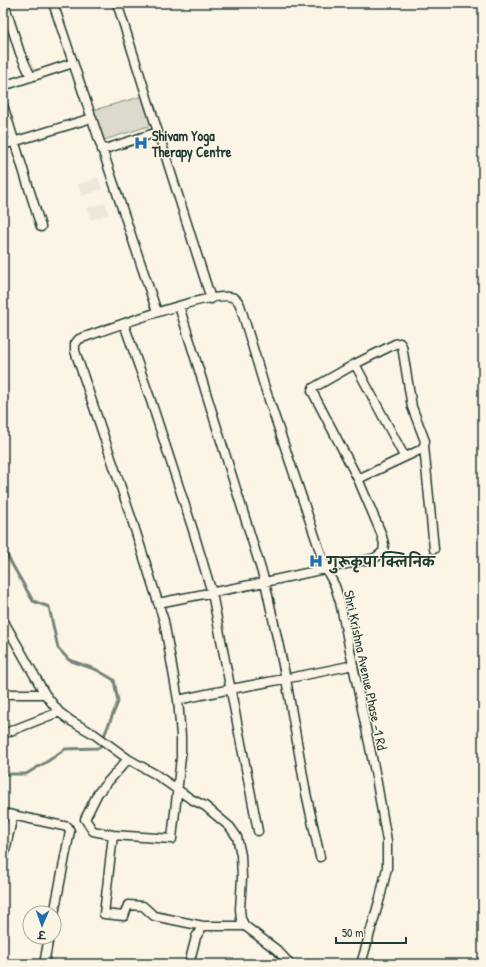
<svg xmlns="http://www.w3.org/2000/svg" width="486" height="967" font-family="'Patrick Hand','Playpen Sans Deva',sans-serif">
  <style>
    .built { fill: #ece7d8 }
    .green { fill: #dcdacc; stroke: #7e8c80 }
    .lines { fill: none; stroke-linecap: round; stroke-linejoin: round }
    .stream { stroke: #758479; stroke-width: 3 }
    .street-casing { stroke: #1f3d34; stroke-width: 11 }
    .street { stroke: #fcf5e5; stroke-width: 8 }
    .labels { text-anchor: middle; dominant-baseline: central; stroke-width: 3; stroke-linejoin: round; paint-order: stroke }
    .poi-label { font-size: 14px; font-weight: bold; fill: #1f3d34; stroke: #fcf5e5; text-anchor: start }
    .street-label { font-size: 14px; fill: #1f3d34; stroke: #fcf5e5 }
  </style>
  <rect width="100%" height="100%" fill="#fcf5e5"/>
  <filter id="ink" filterUnits="userSpaceOnUse"><feTurbulence type="fractalNoise" baseFrequency=".025" numOctaves="2"/><feDisplacementMap in="SourceGraphic" scale="8" xChannelSelector="R" yChannelSelector="G"/><feConvolveMatrix kernelMatrix="1 2 1 2 8 2 1 2 1" color-interpolation-filters="sRGB"/></filter>
  <g filter="url(#ink)">
    <path class="built" d="M98 177 102 189 82 196 78 184 88 182Z
      M105 203 109 214 91 220 87 208Z"/>
    <path class="green" d="M143 96 152 125 104 140 94 110Z"/>
    <g class="lines">
      <path class="stream" d="M3 546 9 559 33 601 49 607 58 648 69 660 97 670 114 680 118 702 99 748 65 749 48 761 26 774H3"/>
      <defs>
        <path id="street" d="M4 3 20 53 31 77
          M53 3 157 312
          M117 3 211 299
          M3 86 73 63
          M3 105 41 227
          M3 145 92 118
          M102 150 158 132
          M179 306 265 582 286 679 306 793 320 857
          M124 324 150 398 193 530 212 593 258 831
          M355 364 404 456
          M424 446 434 549
          M158 603 265 582 375 558 383 552 384 544 381 533 358 479 312 391 313 388 355 364 395 344 400 343 402 346 412 407 425 441 424 446 420 450 358 479
          M3 620 45 694 59 712 71 721 94 734 128 759 155 774 191 799 205 806 230 827 237 837 241 855 242 878 240 909 241 919 245 926 277 950 290 964
          M3 694H45
          M178 700C236 687 295 678 353 665
          M3 734 59 712
          M128 759 98 793 85 819 93 831 113 835 172 839 181 757V736L178 700 164 621 132 520 75 351V344L79 339C102 331 218 288 234 298 237 299 239 303 240 305L264 385 326 569 335 586 340 602 376 777 387 841V868L380 898 361 964
          M3 813 68 827 70 831 54 914
          M113 835 104 914 124 916 128 905 143 906 154 916 203 926H245
          M3 860 13 815
          M44 964 49 937
          M189 964 196 937 203 926"/>
      </defs>
      <use href="#street" class="street-casing"/>
      <use href="#street" class="street"/>
    </g>
  </g>
  <defs>
    <symbol id="hospital-bare" viewBox="-9 -9 18 18"><path d="M-5-5h3v3.5h4V-5h3V5h-3V1.5h-4V5h-3Z" fill="#1f6fb2" stroke="#fcf5e5" stroke-width="2.5" paint-order="stroke"/></symbol>
  </defs>
  <g fill-rule="evenodd">
    <use href="#hospital-bare" x="131" y="133" width="20" height="20"/>
    <use href="#hospital-bare" x="306" y="551" width="20" height="20"/>
  </g>
  <g class="labels">
    <g class="poi-label">
      <text x="152" y="135">Shivam Yoga<tspan x="152" dy="16">Therapy Centre</tspan></text>
      <text x="327" y="561">गुरूकृपा क्लिनिक</text>
    </g>
    <g class="street-label">
      <text transform="translate(366 670) rotate(78)">Shri Krishna Avenue Phase -1 Rd</text>
    </g>
  </g>
  <rect width="486" height="967" fill="none" stroke="#fcf5e5" stroke-width="16"/>
  <rect x="8" y="8" width="470" height="951" fill="none" stroke="#1f3d34" stroke-width="1.5" filter="url(#ink)"/>
  <g transform="translate(42 925) rotate(182)"><circle r="19" fill="#fcf5e5" stroke="#a4ab9e"/>
  <path d="M0-3L7 15L0 10L-7 15Z" fill="#1f6fb2"/>
  <text y="-6" font-size="11" font-weight="bold" text-anchor="middle" fill="#1f3d34">उ</text>
  </g>
  <path d="M336 937v6h70v-6" fill="none" stroke="#1f3d34" stroke-width="2"/>
  <text x="342" y="937" font-size="12" fill="#1f3d34" stroke="#fcf5e5" stroke-width="3" paint-order="stroke">50 m</text>
</svg>
